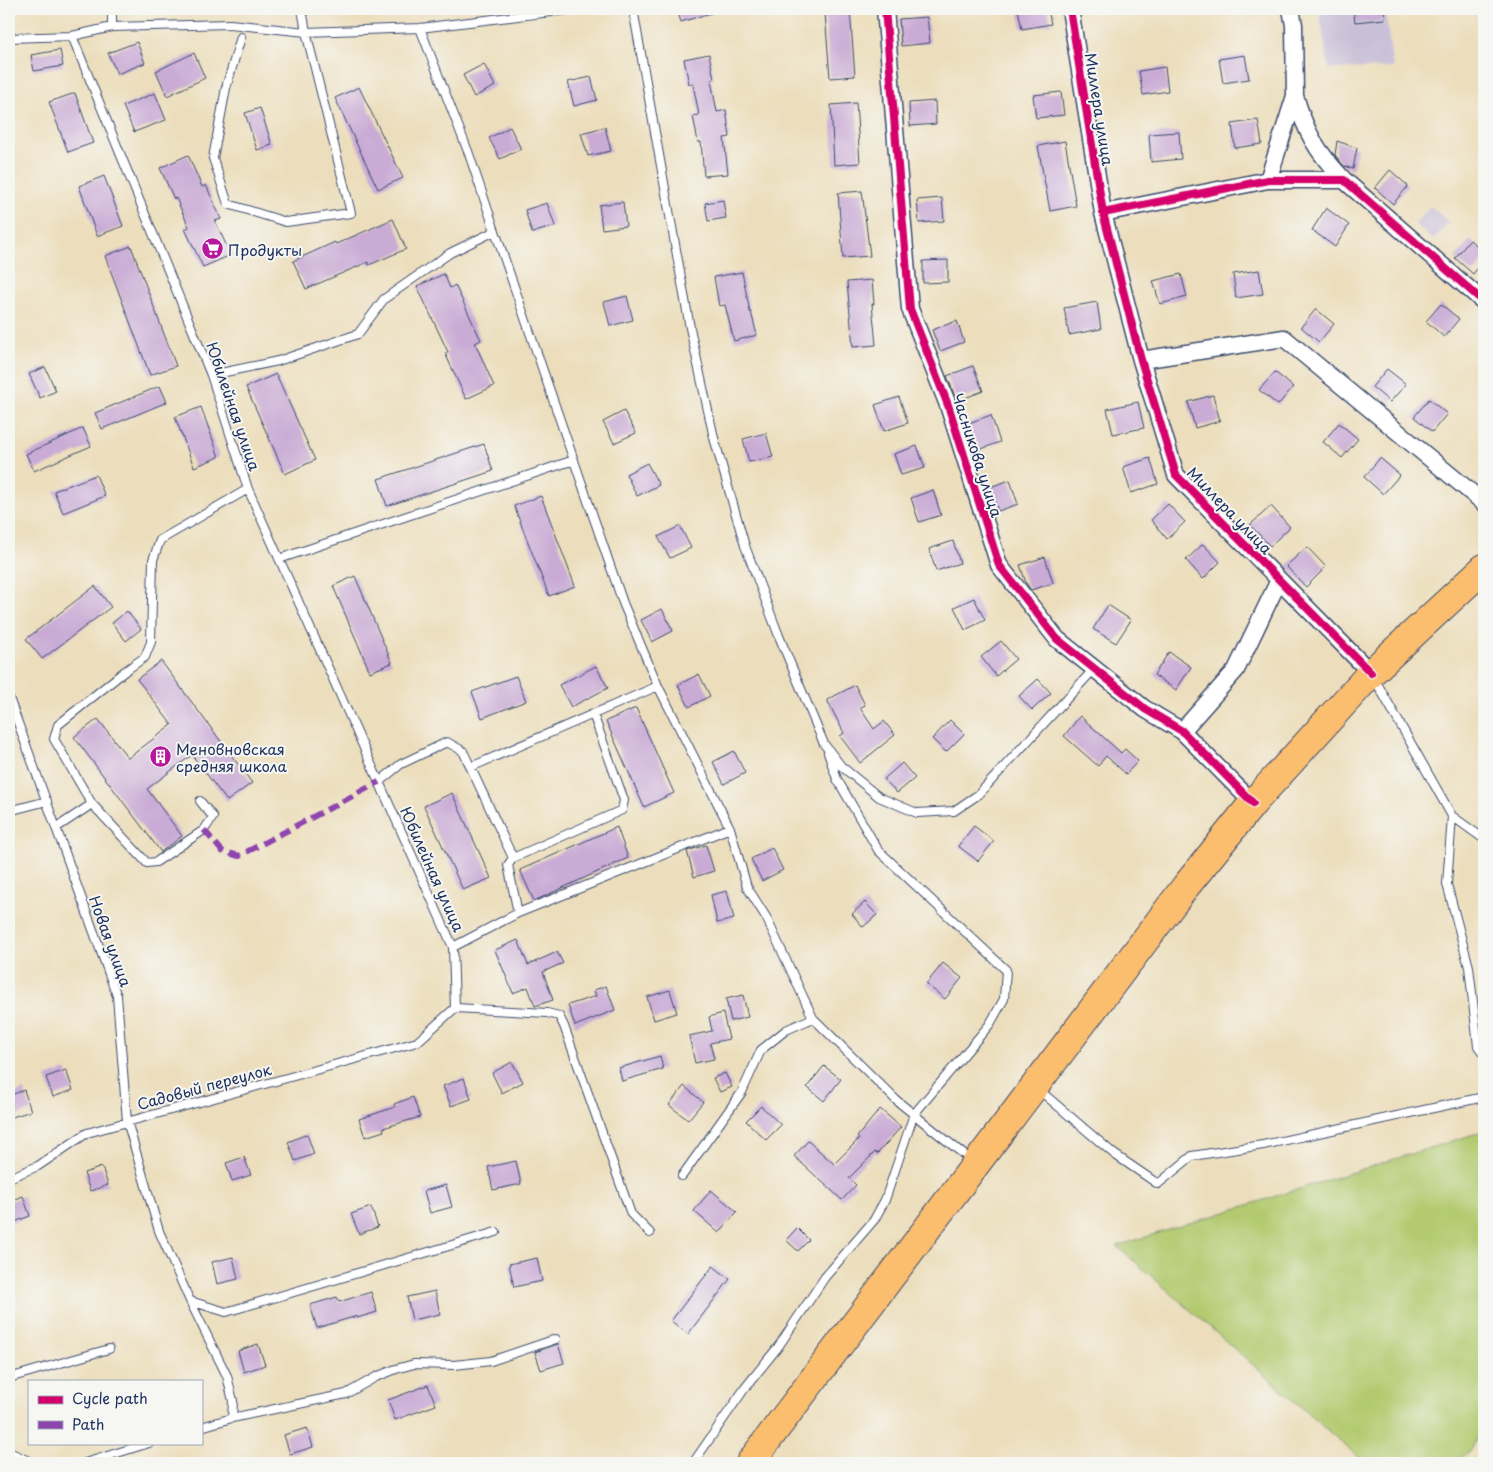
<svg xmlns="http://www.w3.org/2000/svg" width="1493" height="1472" font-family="'Playpen Sans',sans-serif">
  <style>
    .industrial { fill: #c9bfd7 }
    .green { fill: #b3ca6f; stroke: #677c66 }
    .building { fill: #c9abd5 }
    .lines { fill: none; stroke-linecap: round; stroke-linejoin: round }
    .lane-casing { stroke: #3a496c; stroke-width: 10 }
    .street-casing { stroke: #3a496c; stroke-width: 19 }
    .highway-casing { stroke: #3a496c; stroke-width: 30 }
    .lane { stroke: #fff; stroke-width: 8 }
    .street { stroke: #fff; stroke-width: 16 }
    .highway { stroke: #fbbd6e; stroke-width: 28 }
    .quiet { stroke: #8e44ad; stroke-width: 6; stroke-dasharray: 12 6; stroke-linecap: butt }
    .cycleway-casing { stroke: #f6f6f2; stroke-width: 11 }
    .cycleway { stroke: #d6006c; stroke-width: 8 }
    .labels { text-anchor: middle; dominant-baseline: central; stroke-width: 4; stroke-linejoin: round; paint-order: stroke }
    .street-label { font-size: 15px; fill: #1b2f5e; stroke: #f6f6f2 }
    .poi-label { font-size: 15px; fill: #1b2f5e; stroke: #f6f6f2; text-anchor: start }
  </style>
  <rect width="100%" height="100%" fill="#f6f6f2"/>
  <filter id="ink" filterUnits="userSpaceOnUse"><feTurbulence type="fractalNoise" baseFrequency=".02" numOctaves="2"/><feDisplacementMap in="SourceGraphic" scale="10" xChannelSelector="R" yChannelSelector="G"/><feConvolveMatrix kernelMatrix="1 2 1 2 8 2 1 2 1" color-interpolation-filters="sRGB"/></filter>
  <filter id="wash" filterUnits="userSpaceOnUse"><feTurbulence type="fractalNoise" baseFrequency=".0096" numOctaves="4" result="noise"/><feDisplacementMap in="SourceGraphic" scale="20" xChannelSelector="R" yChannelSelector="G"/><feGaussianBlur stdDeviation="1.12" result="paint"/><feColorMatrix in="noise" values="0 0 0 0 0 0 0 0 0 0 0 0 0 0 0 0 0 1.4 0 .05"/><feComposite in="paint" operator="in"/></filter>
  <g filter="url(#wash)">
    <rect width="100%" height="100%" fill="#ecdebc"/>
    <path class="industrial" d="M1319 9H1385L1393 68 1329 69Z
      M1430 206 1449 222 1433 240 1415 224Z"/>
    <path class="green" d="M1484 1131V1428L1466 1455 1451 1463H1365L1117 1246Z"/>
    <g id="blocks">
      <path class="building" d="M677 9H714V12L681 22Z
        M1018 9H1048L1051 24 1022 29Z
        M1353 9H1384L1385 19 1355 22Z
        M850 10 855 76 830 78 825 13Z
        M927 17 930 43 901 46 899 19Z
        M137 42 145 63 117 74 108 53Z
        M60 50 63 66 34 71 31 55Z
        M194 53 205 78 167 96 156 71Z
        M709 54 714 79 711 80 717 112 726 110 730 137 724 138 728 174 704 176 701 142H698L693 116 699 115 693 84H689L684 59Z
        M1245 55 1249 79 1223 83 1219 59Z
        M484 64 495 86 474 97 463 75Z
        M1165 67 1168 91 1143 95 1139 71Z
        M591 77 597 100 574 106 568 82Z
        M359 87 403 178 378 189 335 98Z
        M1061 92 1064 115 1036 118 1033 95Z
        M75 93 93 143 68 152 49 102Z
        M155 93 166 120 134 132 123 106Z
        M935 101 936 124 910 126 909 103Z
        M856 103 860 163 834 165 831 105Z
        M260 108 272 145 257 150 245 113Z
        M1258 120 1262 144 1235 148 1232 124Z
        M510 127 521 149 500 159 489 138Z
        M605 127 611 151 588 156 581 133Z
        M1179 132 1181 159 1151 162 1149 134Z
        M1065 141 1076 206 1050 211 1038 146Z
        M1337 141 1357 148 1353 169 1344 166 1335 155Z
        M188 155 202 187 206 185 221 219 215 221 231 255 203 267 185 229 189 227 176 198 174 199 160 168Z
        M1390 170 1408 186 1393 204 1375 188Z
        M104 176 123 226 97 236 79 186Z
        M862 191 870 256 843 258 838 193Z
        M942 198 944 221 919 223 917 200Z
        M723 200 726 218 708 221 705 203Z
        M623 202 626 226 602 229 599 205Z
        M547 203 555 226 532 233 525 210Z
        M1326 208 1349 225 1335 247 1312 230Z
        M393 219 406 249 369 265 368 262 306 289 293 261 335 242 336 244Z
        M1470 240 1484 252V260L1473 274 1455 258Z
        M131 246 176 366 150 375 105 256Z
        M948 260V282L923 283V261Z
        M1259 270 1263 294 1236 298 1233 274Z
        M742 272 750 312H751L757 335 734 341 725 305 719 306 714 277Z
        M444 274 450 288 455 285 481 340 475 343 494 386 466 399 445 353 448 352 417 286Z
        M1181 274 1187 297 1160 304 1153 281Z
        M872 280 874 304H872L876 345 853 347 847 282Z
        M627 296 633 320 610 326 604 302Z
        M1097 302 1101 329 1069 335 1064 308Z
        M1441 304 1459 319 1444 337 1426 321Z
        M1316 309 1334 324 1319 342 1301 327Z
        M957 321 964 342 940 351 932 330Z
        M973 366 983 391 957 401 947 376Z
        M45 367 56 391 40 398 29 374Z
        M1387 369 1406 384 1390 402 1372 387Z
        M1275 372 1293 387 1278 405 1259 390Z
        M276 374 315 460 285 474 246 387Z
        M160 386 167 402 102 429 95 413Z
        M1213 395 1220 421 1195 428 1188 402Z
        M899 397 908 423 884 431 875 405Z
        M1429 399 1447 414 1432 432 1414 417Z
        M1138 402 1144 428 1113 434 1107 409Z
        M201 407 219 457 194 467 175 417Z
        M624 411 636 433 614 443 603 422Z
        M991 415 1000 442 976 451 966 424Z
        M1339 423 1358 439 1342 458 1323 442Z
        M83 428 91 446 34 471 26 454Z
        M766 433 773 457 749 462 743 439Z
        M484 444 493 471 387 506 378 479Z
        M917 446 925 468 901 475 894 454Z
        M1150 458 1158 484 1131 493 1123 467Z
        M1380 458 1400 475 1383 494 1364 477Z
        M647 463 659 485 637 496 626 474Z
        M96 475 105 496 63 513 54 491Z
        M1010 480 1018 504 998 511 990 487Z
        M933 490 941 515 919 522 911 498Z
        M541 496 575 586 549 596 514 506Z
        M1168 504 1185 522 1167 539 1151 520Z
        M1271 506 1290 527 1270 546 1250 525Z
        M680 526 691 548 670 558 658 537Z
        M953 541 960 563 936 571 929 549Z
        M1203 544 1220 562 1203 579 1186 560Z
        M1307 547 1326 567 1306 587 1286 566Z
        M1045 557 1053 583 1031 590 1026 583 1020 565Z
        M355 576 392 663 370 672 333 586Z
        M95 586 111 607 42 659 26 639Z
        M974 598 985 620 965 630 954 607Z
        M1108 605 1131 620 1116 643 1093 629Z
        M662 609 673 631 652 642 641 620Z
        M127 611 141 629 126 641 112 623Z
        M1001 641 1016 659 996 676 981 657Z
        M1169 652 1191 667 1176 690 1154 675Z
        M161 661 252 783 227 801 192 755 147 789 182 836 161 852 74 737 98 719 128 758 172 725 137 679Z
        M596 666 608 688 571 707 559 685Z
        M699 674 710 696 689 707 678 685Z
        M516 676 526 701 482 718 472 692Z
        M1038 679 1051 693 1032 710 1019 696Z
        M855 685 865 705 860 708 874 729 884 721 895 735 860 763 840 736 844 733 827 700Z
        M636 708 674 793 644 807 606 721Z
        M1080 716 1121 753 1125 749 1138 761 1126 774 1106 756 1098 766 1064 736Z
        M950 720 964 734 946 752 932 739Z
        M734 751 745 773 724 784 713 762Z
        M902 763 915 778 897 793 884 779Z
        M452 793 491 878 463 890 424 806Z
        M974 826 994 841 978 861 958 846Z
        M617 827 628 858 534 901 520 870Z
        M706 845 714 871 694 877 687 851Z
        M772 848 783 870 762 881 751 859Z
        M727 891 734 919 717 923 711 895Z
        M865 902 877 915 863 927 852 914Z
        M518 940 528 965 557 952 563 963 543 972 553 1000 535 1006 528 987 513 993 495 950Z
        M943 963 962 978 945 999 926 984Z
        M606 986 615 1010 575 1026 568 1005 596 996 594 990Z
        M670 990 677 1013 654 1020 647 997Z
        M743 995 748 1017 731 1021 726 999Z
        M723 1013 729 1039 710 1043 714 1059 695 1063 689 1036 712 1031 709 1017Z
        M660 1056 663 1069 622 1081 619 1068Z
        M512 1062 523 1082 502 1093 492 1073Z
        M824 1066 841 1079 824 1101 807 1087Z
        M66 1070 73 1090 53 1097 46 1077Z
        M725 1073 732 1087 720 1092 713 1078Z
        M464 1078 471 1099 451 1106 443 1086Z
        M684 1086 703 1102 688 1120 669 1105Z
        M24 1090 31 1111 9 1118V1096Z
        M413 1097 420 1117 383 1128 384 1131 365 1137 359 1119 395 1107 394 1104Z
        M761 1106 781 1125 766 1140 746 1121Z
        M880 1109 901 1127 877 1154 875 1152 849 1178 856 1185 842 1200 794 1156 808 1141 834 1164 859 1139 857 1137Z
        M307 1134 314 1154 295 1161 288 1142Z
        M244 1157 251 1175 232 1181 226 1163Z
        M516 1161 521 1184 493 1190 488 1167Z
        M102 1167 108 1185 90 1191 84 1173Z
        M446 1185 452 1207 430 1213 424 1191Z
        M711 1190 737 1212 719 1233 694 1211Z
        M23 1196 30 1216 9 1224V1202Z
        M371 1207 378 1227 359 1234 351 1214Z
        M797 1228 809 1240 798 1251 786 1240Z
        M233 1257 238 1279 217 1284 212 1262Z
        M537 1258 542 1281 514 1287 509 1264Z
        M713 1266 730 1279 688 1334 671 1321Z
        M435 1291 440 1314 412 1320 407 1297Z
        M371 1292 377 1312 357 1318V1316L317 1328 310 1305 337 1297 339 1302Z
        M258 1344 265 1365 244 1372 238 1351Z
        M558 1344 564 1363 541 1370 535 1352Z
        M428 1385 436 1405 395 1420 388 1400Z
        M307 1428 313 1447 290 1454 284 1435Z"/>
    </g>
  </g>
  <g filter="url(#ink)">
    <use href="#blocks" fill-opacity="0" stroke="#3a496c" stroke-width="1"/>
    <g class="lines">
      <defs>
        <path id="lane" d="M633 9 690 328 714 438 745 546 779 636 824 744 841 766 879 797 917 813 954 811 979 794 1094 669
          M112 27V9
          M420 28 469 154 495 231
          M241 37 226 88 213 158 228 204 286 222 351 213 306 32 420 28 576 9
          M9 38 72 36 112 27 230 24 306 32 302 9
          M211 375 278 361 358 334 384 299 450 253 495 231 623 603 658 686 471 767
          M279 559 574 460
          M1374 678 1452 816 1484 839
          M9 698 117 996 127 1121 159 1231 190 1301 226 1312 496 1232
          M379 782 401 764 447 742 463 751 513 858
          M92 804 147 863 156 862 204 830 213 817 200 801
          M9 811 47 801
          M1452 816 1447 884 1469 967 1478 1046 1484 1054
          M56 828 92 804 54 739 58 725 125 671 145 657 151 642 153 560 160 540 248 489
          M730 828 747 887 766 917 813 1018 896 1100 972 1161
          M518 913 508 865 513 858 622 810 624 800 593 714
          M453 947 518 913 730 828 658 686
          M455 1008 547 1013 559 1016 564 1026 631 1214 650 1233
          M1038 1089 1114 1154 1158 1184 1192 1156 1263 1145 1484 1097
          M682 1176 742 1092 761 1050 786 1030 813 1018
          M9 1178 38 1166 87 1133 417 1042 455 1008 453 947 248 489 211 375 72 36
          M190 1301 227 1376 233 1401 232 1418
          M9 1378 109 1349
          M201 1427 232 1418 346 1394 376 1377 396 1369 414 1364 454 1365 491 1361 556 1339
          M9 1452 33 1463
          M85 1463 149 1443
          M693 1463 745 1388 778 1347 825 1277 874 1220 885 1200 914 1114 990 1024 1004 999 1006 970 878 850 837 779 828 753"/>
        <path id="street" d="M885 9 910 309 948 405 999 565 1057 639 1145 709 1182 731 1253 803
          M1070 9 1103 213 1141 360 1176 475 1371 673
          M1295 96C1306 133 1317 152 1344 180
          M1268 180 1295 96 1294 25 1291 9
          M1103 213 1268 180H1344L1484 302
          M1141 360 1284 338 1484 503
          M1182 731 1236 670 1279 580"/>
        <path id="highway" d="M750 1463 1186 886 1253 803 1371 673 1484 568"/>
      </defs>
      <use href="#lane" class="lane-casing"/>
      <use href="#street" class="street-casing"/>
      <use href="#highway" class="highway-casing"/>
      <use href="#lane" class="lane"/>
      <use href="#street" class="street"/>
      <use href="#highway" class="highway"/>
      <path class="quiet" d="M204 830 222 851 239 856 379 782"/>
      <defs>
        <path id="cycleway" d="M885 9 910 309 948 405 999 565 1057 639 1145 709 1182 731 1253 803
          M1070 9 1103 213 1141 360 1176 475 1371 673
          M1103 213 1268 180H1344L1484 302"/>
      </defs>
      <use href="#cycleway" class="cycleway-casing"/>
      <use href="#cycleway" class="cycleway"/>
    </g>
  </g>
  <defs>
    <symbol id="supermarket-disc" viewBox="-11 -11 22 22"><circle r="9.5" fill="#b5179e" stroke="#f6f6f2"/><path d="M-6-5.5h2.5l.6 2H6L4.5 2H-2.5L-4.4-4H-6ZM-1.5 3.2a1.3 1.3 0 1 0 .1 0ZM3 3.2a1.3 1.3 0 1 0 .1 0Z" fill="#fff"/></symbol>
    <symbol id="building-disc" viewBox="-11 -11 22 22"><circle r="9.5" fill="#b5179e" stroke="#f6f6f2"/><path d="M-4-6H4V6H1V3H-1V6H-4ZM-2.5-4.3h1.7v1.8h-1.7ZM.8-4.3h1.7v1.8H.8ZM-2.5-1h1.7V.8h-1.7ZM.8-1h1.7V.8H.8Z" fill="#fff"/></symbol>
  </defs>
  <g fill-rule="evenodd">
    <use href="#supermarket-disc" x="200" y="236" width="25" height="25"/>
    <use href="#building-disc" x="148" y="744" width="25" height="25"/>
  </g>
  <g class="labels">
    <g class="street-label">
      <text transform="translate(1100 109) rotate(81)">Миллера улица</text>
      <text transform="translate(234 406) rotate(71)">Юбилейная улица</text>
      <text transform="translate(978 455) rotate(72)">Часникова улица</text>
      <text transform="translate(1230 510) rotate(46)">Миллера улица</text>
      <text transform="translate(433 869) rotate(66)">Юбилейная улица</text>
      <text transform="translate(111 941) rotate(70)">Новая улица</text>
      <text transform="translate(204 1086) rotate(-15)">Садовый переулок</text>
    </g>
    <g class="poi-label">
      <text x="228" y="249">Продукты</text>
      <text x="176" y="748">Меновновская<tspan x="176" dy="17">средняя школа</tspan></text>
    </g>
  </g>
  <rect width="1493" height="1472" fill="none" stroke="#f6f6f2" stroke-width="30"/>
  <rect x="28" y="1380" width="175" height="65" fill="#f6f6f2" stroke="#9ea6b7"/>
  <rect x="38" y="1396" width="25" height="8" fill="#d6006c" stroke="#9ea6b7"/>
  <text x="72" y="1404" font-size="15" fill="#1b2f5e">Cycle path</text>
  <rect x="38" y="1421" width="25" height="8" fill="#8e44ad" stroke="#9ea6b7"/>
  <text x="72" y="1430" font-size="15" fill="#1b2f5e">Path</text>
</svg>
